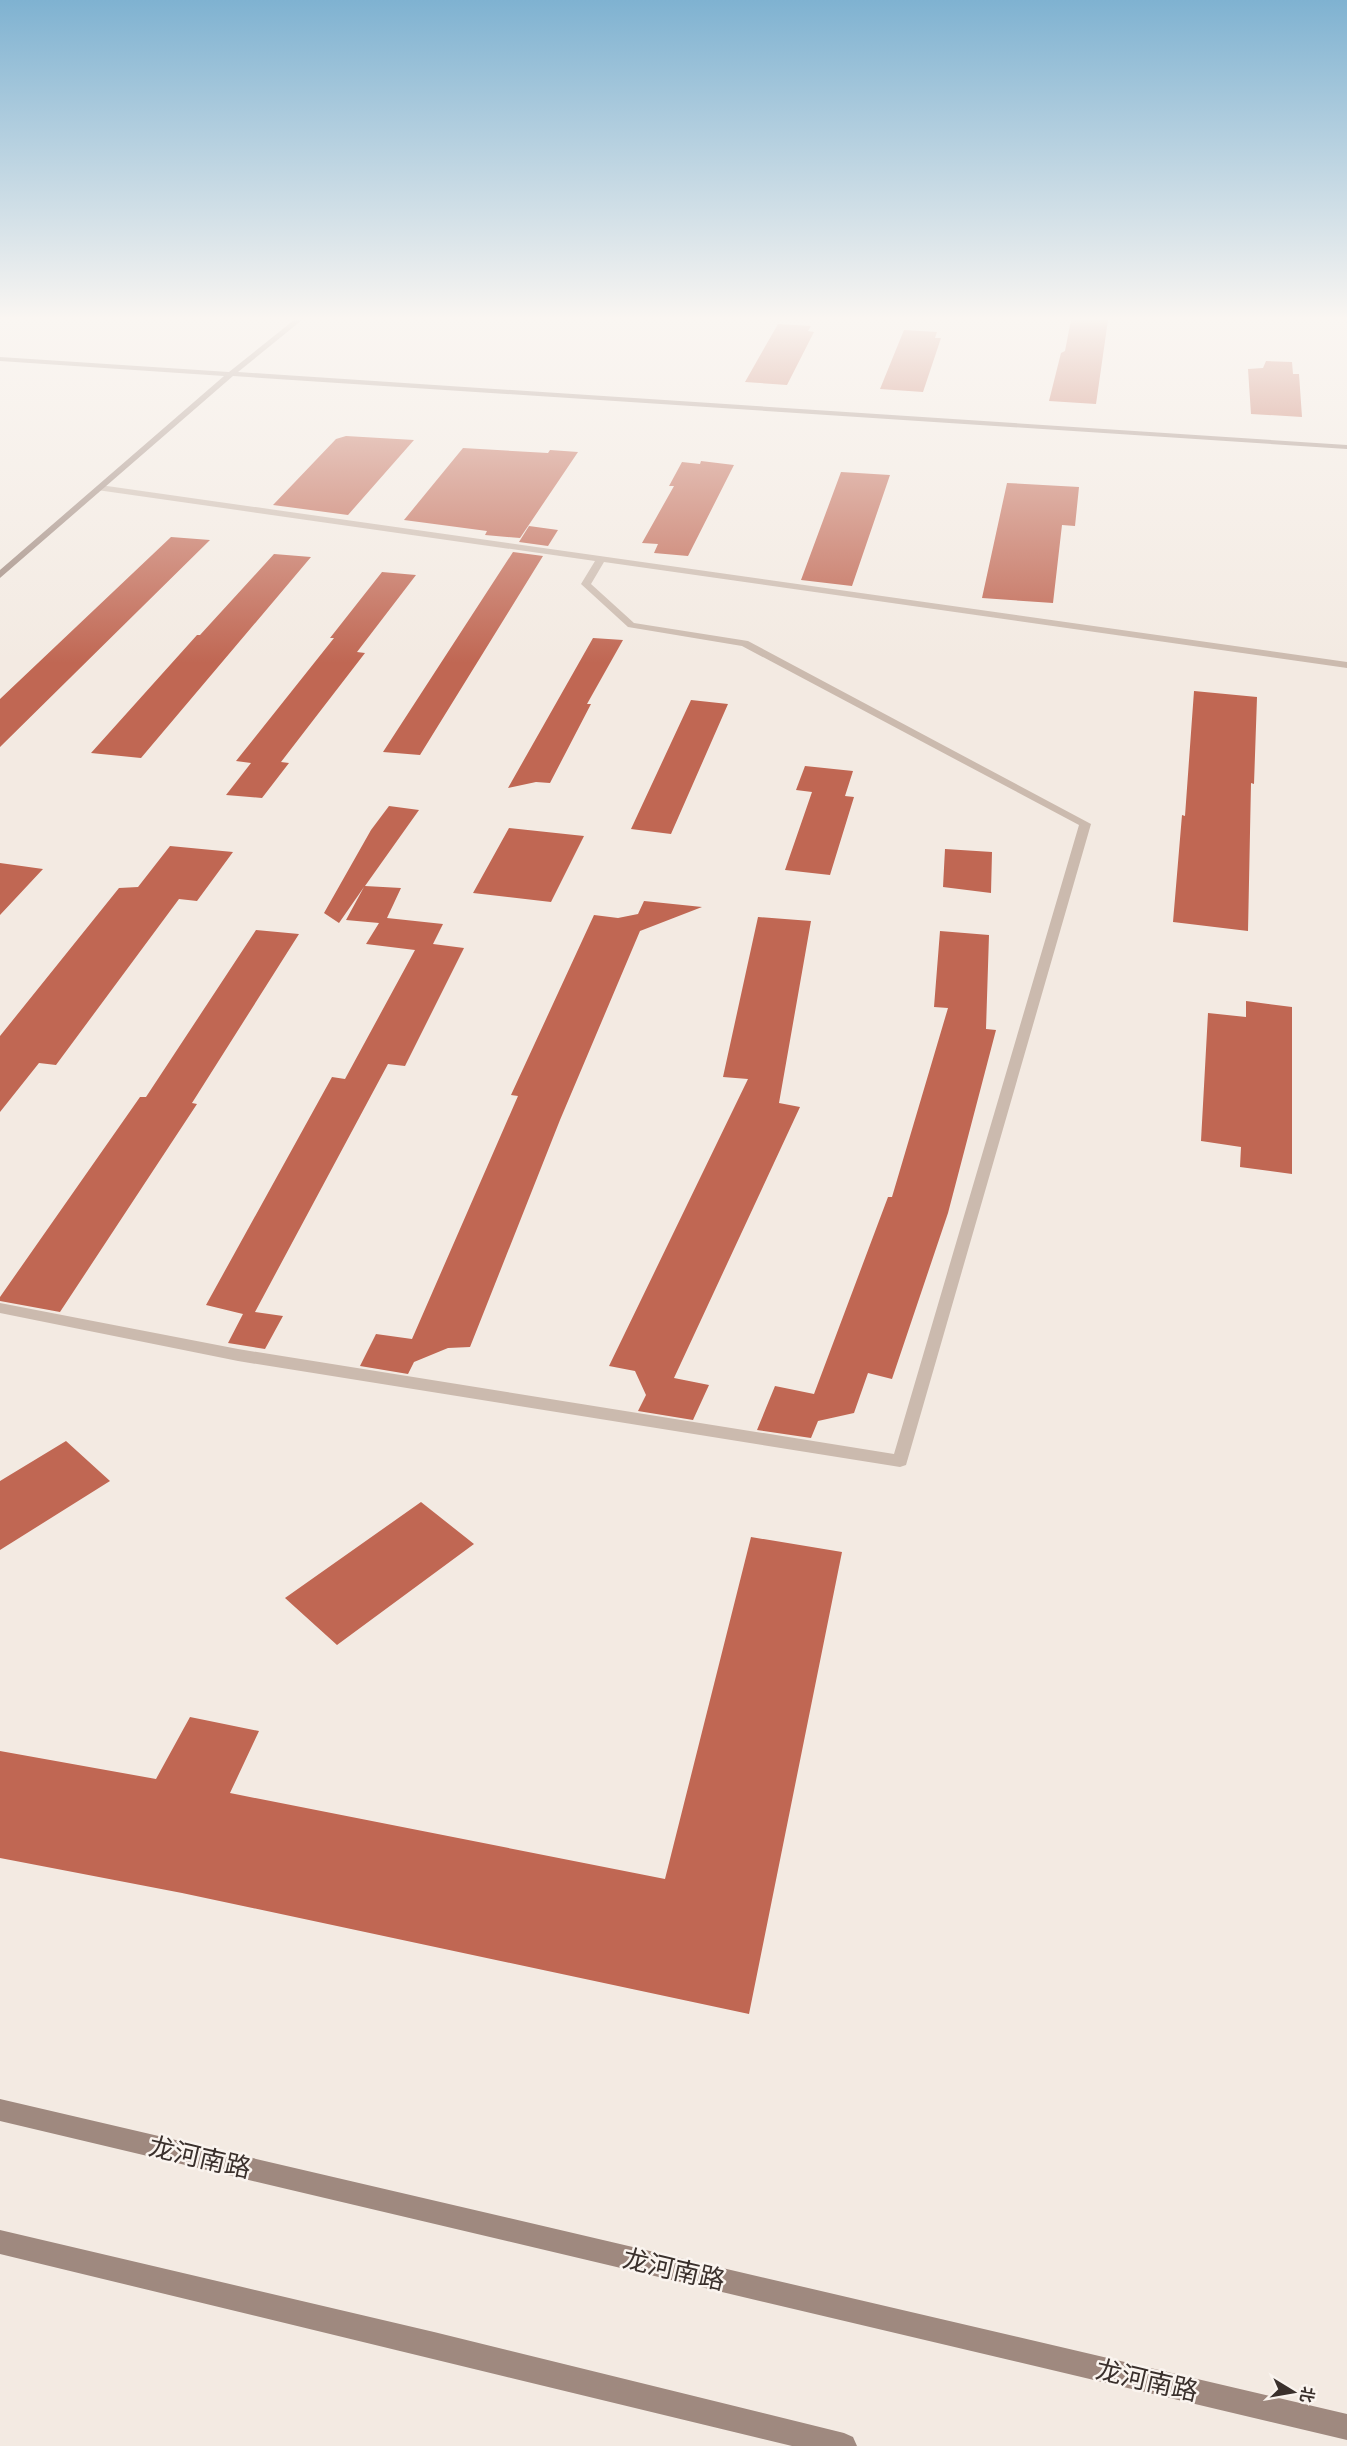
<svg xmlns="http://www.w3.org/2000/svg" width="1347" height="2446" font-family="Inter,'Noto Sans SC',sans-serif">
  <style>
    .building { fill: #c06753 }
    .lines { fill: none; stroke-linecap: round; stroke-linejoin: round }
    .street { fill: #cbbaae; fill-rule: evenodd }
    .secondary { fill: #9f897f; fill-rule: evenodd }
    .labels { text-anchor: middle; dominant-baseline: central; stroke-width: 5; stroke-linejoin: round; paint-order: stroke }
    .near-street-label { font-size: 26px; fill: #3a302c; stroke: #faf4ef }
  </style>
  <rect width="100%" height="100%" fill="#f3eae2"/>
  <path class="building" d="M1071 320H1108L1096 404 1049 401 1061 353 1065 351Z
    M778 324 811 326 808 331 814 332 787 385 745 382Z
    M904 330 937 332 935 338H941L923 392 880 389Z
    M1266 361 1292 362 1293 374H1299L1302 417 1251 414 1248 369 1263 368Z
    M346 436 414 440 348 515 273 505 336 439Z
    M463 448 548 453 550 450 578 452 520 538 485 535 487 531 404 520Z
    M701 461 734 465 688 556 654 553 658 544 642 543 674 486H669L682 462 700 464Z
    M841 472 890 475 852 586 801 580Z
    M1007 483 1079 487 1075 526 1062 525 1053 603 982 598Z
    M529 526 558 530 548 546 519 542Z
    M171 537 210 540 0 747V699Z
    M513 552 543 556 420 755 383 752Z
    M274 554 311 557 141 758 91 753 197 635H200Z
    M382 572 416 575 357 652 365 653 281 762 289 763 262 798 226 795 251 763 236 761 334 638H330Z
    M593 638 623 640 587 704H591L550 783 536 782 508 788Z
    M1194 691 1257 697 1254 784 1251 783 1248 931 1173 922 1182 815 1185 816Z
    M691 700 728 704 671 834 631 829Z
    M805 766 853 771 845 796 854 797 830 875 785 870 812 792 796 790Z
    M389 806 419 810 365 886 401 888 387 918 443 924 433 944 464 948 405 1066 388 1064 255 1312 283 1316 265 1349 228 1343 243 1314 206 1305 332 1077 345 1079 415 950 366 944 379 923 346 920 364 887 339 923 324 913 371 830Z
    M509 828 584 836 551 902 473 893Z
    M170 846 233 852 197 901 179 899 56 1065 39 1063 0 1112V1036L119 888 138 887Z
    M945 849 992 852 991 893 943 887Z
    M0 863 43 869 0 915Z
    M644 901 702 907 640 931 560 1120 470 1347 448 1348 414 1362 408 1374 360 1366 376 1334 412 1339 518 1096 511 1095 594 915 618 918 638 914Z
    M758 917 811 921 779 1103 800 1107 674 1378 709 1385 693 1420 638 1411 646 1395 635 1371 609 1366 748 1079 723 1077Z
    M256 930 299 934 192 1103 197 1104 60 1312 0 1301V1297L140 1097H146Z
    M940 931 989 935 986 1029 996 1030 948 1213 892 1379 868 1373 854 1413 818 1421 811 1438 757 1430 775 1386 814 1394 888 1197H892L948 1008 934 1007Z
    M1246 1001 1292 1007V1174L1240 1167 1241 1147 1201 1141 1208 1013 1246 1017Z
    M66 1441 110 1481 0 1550V1481Z
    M421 1502 474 1544 337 1645 285 1598Z
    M751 1537 842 1552 749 2014 182 1893 0 1858V1751L156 1779 190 1717 259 1731 230 1793 665 1879Z"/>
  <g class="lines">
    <path class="street" d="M100 485 1347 662V668L604 562 591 584 634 623 748 641 1091 824 906 1465 900 1467 238 1361 0 1313V1303L238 1349 894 1454 1079 825 742 646 628 627 581 584 595 561 97 490 96 488Z"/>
    <path class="secondary" d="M294 320H302L238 372 1347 445V449L233 376 0 578V570L224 376 0 361V357L229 372Z
      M0 2099 1347 2414V2440L0 2121Z
      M0 2230 434 2332 844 2433 853 2437 857 2446H792L0 2254Z"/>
  </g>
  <linearGradient id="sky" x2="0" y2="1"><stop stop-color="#7fb2d1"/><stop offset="0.48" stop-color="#faf6f2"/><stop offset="1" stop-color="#faf6f2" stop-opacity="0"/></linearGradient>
  <rect width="1347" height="663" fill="url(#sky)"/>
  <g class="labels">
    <g class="near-street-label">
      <text transform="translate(200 2157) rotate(13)">龙河南路</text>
      <text transform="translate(674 2269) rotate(13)">龙河南路</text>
      <text transform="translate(1147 2380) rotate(13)">龙河南路</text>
    </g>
  </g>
  <g transform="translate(1293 2392) rotate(101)" stroke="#faf4ef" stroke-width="4.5" paint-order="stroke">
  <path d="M0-4.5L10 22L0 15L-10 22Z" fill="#3a302c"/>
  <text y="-9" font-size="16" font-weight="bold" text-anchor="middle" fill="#3a302c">北</text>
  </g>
</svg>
